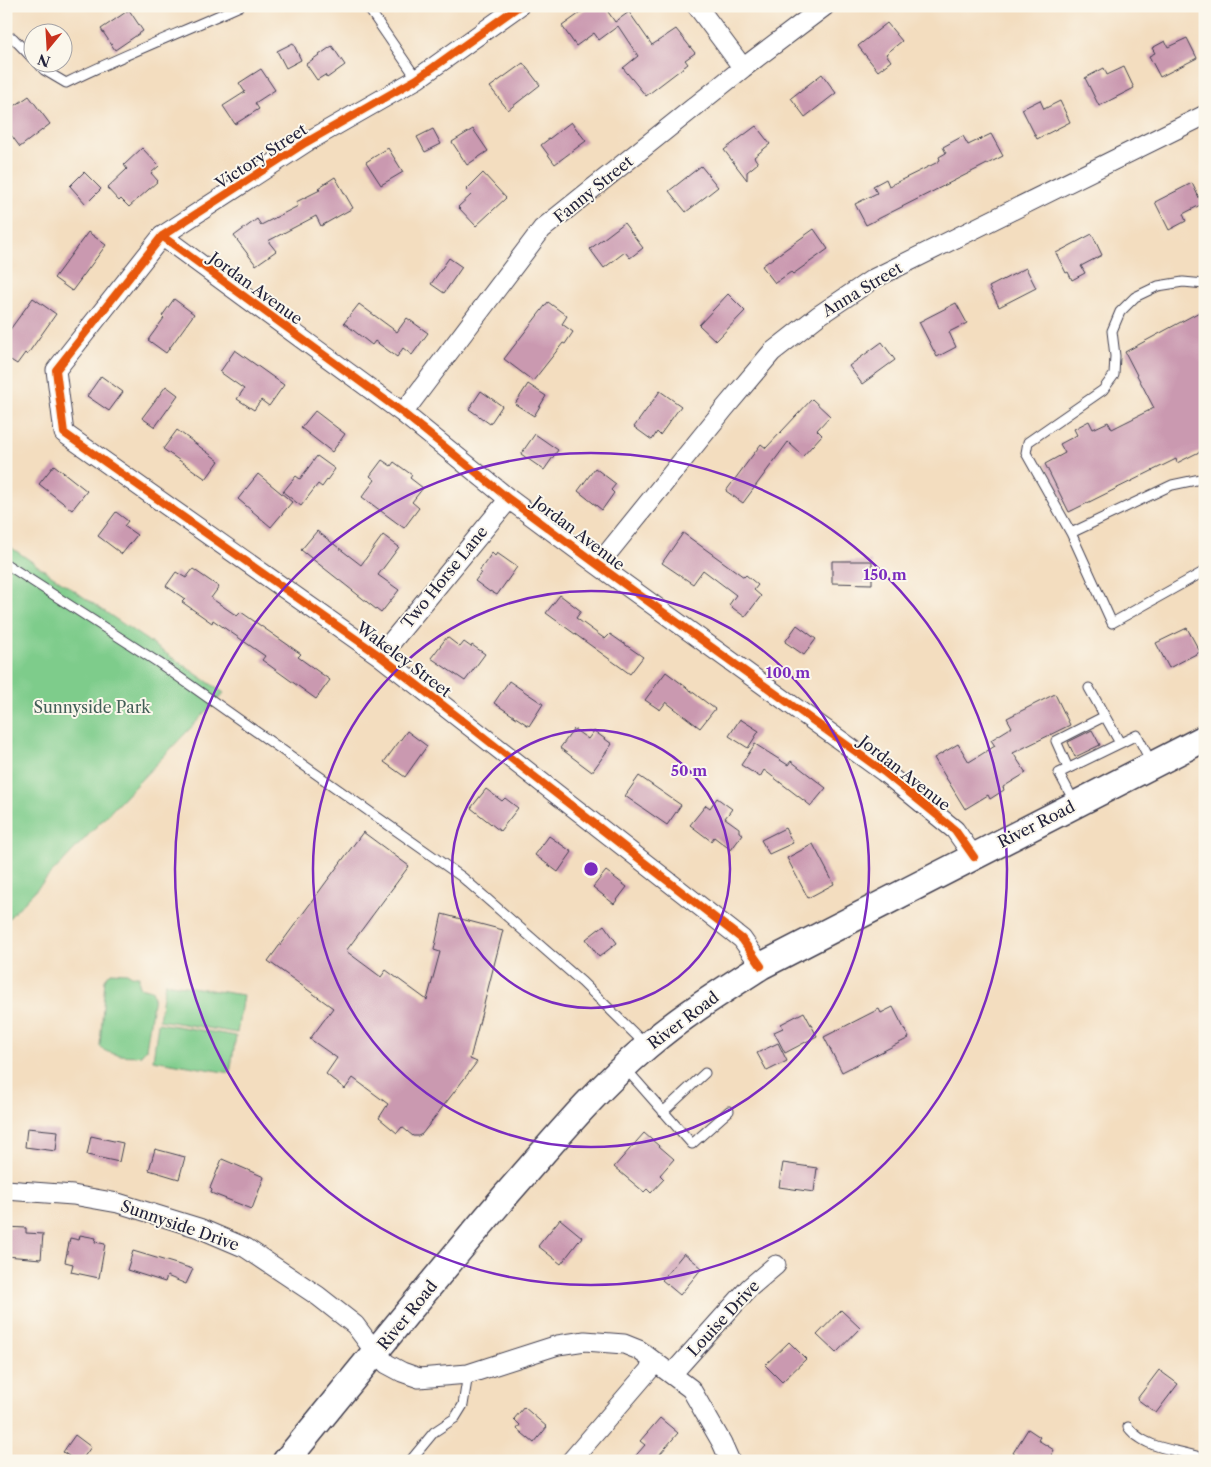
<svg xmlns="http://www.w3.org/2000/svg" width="1211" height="1467" font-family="'Libre Caslon Text',serif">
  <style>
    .green { fill: #7ecc8b; stroke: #507763 }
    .building { fill: #ca99b0 }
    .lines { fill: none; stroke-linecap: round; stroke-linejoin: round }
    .service-casing { stroke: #413e4f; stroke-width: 11 }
    .minor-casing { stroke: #413e4f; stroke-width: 21 }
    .secondary-casing { stroke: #413e4f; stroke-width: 29 }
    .service { stroke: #fff; stroke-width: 9 }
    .minor { stroke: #fff; stroke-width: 19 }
    .secondary { stroke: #fff; stroke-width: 26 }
    .cycleway-casing { stroke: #fbf7ec; stroke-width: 11 }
    .cycleway { stroke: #e8590c; stroke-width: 8 }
    .ring { fill: none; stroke: #7b2cbf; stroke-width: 2.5 }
    .labels { text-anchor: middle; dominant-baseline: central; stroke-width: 4; stroke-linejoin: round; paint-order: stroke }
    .street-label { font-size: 16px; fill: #22223b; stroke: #fbf7ec }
    .park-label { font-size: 16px; fill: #425e57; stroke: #fbf7ec }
    .centre { fill: #7b2cbf; stroke: #fbf7ec; stroke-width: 2.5 }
    .ring-label { font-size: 15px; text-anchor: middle; font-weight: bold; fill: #7b2cbf; stroke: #fbf7ec; stroke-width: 4; stroke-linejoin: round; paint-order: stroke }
  </style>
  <rect width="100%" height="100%" fill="#fbf7ec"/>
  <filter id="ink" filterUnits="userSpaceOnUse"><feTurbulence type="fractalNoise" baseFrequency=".02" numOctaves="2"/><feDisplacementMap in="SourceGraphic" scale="10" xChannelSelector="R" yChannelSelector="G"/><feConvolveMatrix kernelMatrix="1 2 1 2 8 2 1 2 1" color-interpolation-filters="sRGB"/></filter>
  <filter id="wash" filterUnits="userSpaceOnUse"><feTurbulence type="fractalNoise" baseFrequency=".0096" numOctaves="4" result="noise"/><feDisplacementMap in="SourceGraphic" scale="20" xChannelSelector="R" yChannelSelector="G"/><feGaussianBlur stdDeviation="1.12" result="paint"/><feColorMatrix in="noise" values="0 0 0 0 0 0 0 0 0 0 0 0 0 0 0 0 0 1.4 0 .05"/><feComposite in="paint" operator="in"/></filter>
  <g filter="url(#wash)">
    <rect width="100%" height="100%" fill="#f3ddbf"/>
    <path class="green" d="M6 544 224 693 6 921Z
      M111 972 127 973 132 976H139V987L152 990 154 996 146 1049 141 1055C131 1057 104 1055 100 1046L105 979Z
      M165 983 243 995 237 1033 159 1020Z
      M158 1023 236 1036 230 1073 153 1060Z"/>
    <g id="blocks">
      <path class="building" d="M590 6H604L615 22 629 12 652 45 676 29 695 53 685 60 688 64 646 96 623 68 638 56 618 26 599 40 594 33 576 46 562 26Z
        M129 10 143 31 115 50 101 29Z
        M887 23 902 41 886 54 891 61 878 71 858 46Z
        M1187 38 1197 58 1160 77 1149 56 1155 53 1152 48 1165 41 1168 47Z
        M293 43 301 60 286 68 277 51Z
        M332 46 345 65 327 78 325 75 317 80 306 64Z
        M523 63 540 85 508 110 490 87Z
        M1124 67 1134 88 1099 106 1085 78 1104 68 1107 75Z
        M261 69 275 90 255 103 259 109 235 124 223 106 245 92 239 83Z
        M822 74 836 93 805 117 791 98Z
        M29 96 50 124 20 147 6 128V112Z
        M1040 100 1044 109 1060 101 1070 122 1037 139 1022 109Z
        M571 122 586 141 555 164 541 145Z
        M756 126 770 144 754 157 758 163 747 172V180L724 150Z
        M433 129 441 144 425 152 417 137Z
        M473 129 488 151 467 165 452 142Z
        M991 134 1003 156 866 225 855 204 877 193 873 186 886 179 889 186 936 163 940 160 939 157 946 153 943 147 963 136 968 145Z
        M142 148 159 166 151 173 158 181 129 207 121 199 119 201 107 188 127 169 124 165Z
        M388 148 403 172 381 185 366 162Z
        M701 166 718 187 686 212 669 191Z
        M84 172 101 189 86 204 70 186Z
        M483 173 506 198 476 226 458 207 471 195 466 190Z
        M335 177 353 208 321 226 316 216 268 241 276 251 256 265 234 236 257 219 261 225 298 206 296 202 320 190 318 188Z
        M1192 183 1202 204 1183 214 1186 221 1169 230 1155 202Z
        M624 223 643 248 630 258 625 252 604 268 590 249Z
        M814 229 828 249 793 274 791 272 775 283 762 266Z
        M88 232 106 245 72 291 54 278Z
        M1092 234 1102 255 1081 266 1085 273 1072 280 1068 272 1066 273 1056 253Z
        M449 258 462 267 444 293 431 284Z
        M1026 268 1036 288 999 307 989 287Z
        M728 294 745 311 716 341 699 325Z
        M33 298 56 314 27 355 25 353 17 364 6 357V335Z
        M174 299 194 314 166 353 148 340 164 318 162 316Z
        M548 302 567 316 562 324 573 332 565 344 563 343 533 381 504 359Z
        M956 303 967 323 949 332 956 347 937 357 919 322Z
        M359 304 397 332 407 318 428 333 412 355 403 348 397 357 375 341 372 345 344 323Z
        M1205 309V449L1177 463 1176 459 1069 512 1045 464 1065 453 1060 444 1077 435 1074 429 1089 421 1093 429 1108 422 1112 429 1154 408 1125 352Z
        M882 342 895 360 862 384 849 366Z
        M235 350 284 385 269 406 261 400 254 410 237 399 244 389 220 372Z
        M101 376 123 392 109 411 87 396Z
        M528 384 546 396 534 416 515 404Z
        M166 386 178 395 155 427 142 418Z
        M481 391 502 406 490 424 469 409Z
        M660 391 681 406 660 435 657 432 652 440 634 427Z
        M812 399 830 416 817 430 822 435 803 456 788 442 743 503 726 491 761 444 766 448Z
        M315 411 345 434 332 452 301 428Z
        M177 430 219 461 206 479 163 449Z
        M535 434 558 450 544 470 521 454Z
        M317 456 335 469 322 487 318 484 301 506 283 492 296 476 300 479Z
        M382 460 391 466 394 462 412 475 410 478 423 488 412 502 419 508 404 528 362 497 375 480 370 476Z
        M54 465 87 491 72 510 39 484Z
        M595 468 616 484 611 490 614 493 602 510 578 491Z
        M258 474 292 502 271 527 238 499Z
        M116 512 128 521 124 526 137 535 122 554 98 536Z
        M317 531 361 565 383 535 399 547 378 575 399 590 381 613 301 550Z
        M683 533 744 577 746 575 758 585 754 590 761 596 745 617 729 605 736 595 703 570 693 584 662 563Z
        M492 553 495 556 497 553 517 567 497 595 490 591V592L475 581 481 573 480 570Z
        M832 561H872V584L832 583Z
        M193 569 219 587 211 598 237 616 241 612 301 654 298 657 330 680 316 699 262 660 265 656 213 620 212 623 182 602 185 599 166 586 176 572 186 578Z
        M560 595 581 611 576 618 605 639 610 634 643 657 630 674 546 613Z
        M797 625 816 639 804 655 785 642Z
        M1187 628 1200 652 1169 668 1156 643Z
        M447 637 460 647 464 642 471 647 472 645 485 654 465 681 431 658Z
        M666 672 715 709 700 728 666 702 660 710 645 700Z
        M509 681 543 704 529 726 494 703Z
        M1055 694 1070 725 1013 753 1026 773 1003 787 1004 790 990 799 988 795 965 809 934 758 958 744 969 762 995 746 991 740 1012 727 1007 718Z
        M740 719 759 731 748 748 729 736Z
        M574 729 588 739 594 731 612 744 592 772 560 748Z
        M1092 730 1100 745 1075 757 1068 742Z
        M407 731 427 746 405 777 384 762Z
        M755 744 788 765 791 761 826 788 811 806 764 770 760 777 741 765Z
        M639 776 681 805 667 825 625 796Z
        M486 789 502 801 505 798 518 808 500 831 471 808Z
        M717 798 732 809 725 818 739 828V832L743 834 731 850 714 837 711 841 690 825 706 805 710 808Z
        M785 828 793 843 769 854 761 840Z
        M363 832 409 866 346 951 381 977 386 970 427 1000 440 952 434 950 442 914 503 930 470 1059 477 1062 422 1134 418 1136H413L402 1127 397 1133 379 1118 388 1104 353 1078 345 1089 326 1074 337 1058 310 1039 333 1008 268 961Z
        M549 836 572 852 558 872 535 855Z
        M813 844 834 884 808 898 787 858Z
        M606 871 627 887 614 904 593 887Z
        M604 925 617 943 599 957 586 939Z
        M893 1007 909 1038 842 1072 824 1037 879 1009 881 1013Z
        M804 1012 817 1036 785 1053 774 1032 783 1028 781 1024Z
        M778 1043 787 1061 767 1071 757 1053Z
        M27 1128 58 1131 56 1151 25 1147Z
        M644 1133 674 1159 660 1175 664 1179 651 1193 647 1189 644 1192 614 1167Z
        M91 1136 123 1143 119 1162 87 1155Z
        M155 1149 185 1157 179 1179 149 1170Z
        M222 1159 264 1177 252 1209 211 1193 212 1190 210 1188Z
        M783 1163 817 1168 814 1192 779 1187Z
        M560 1219 582 1237 561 1264 538 1246Z
        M6 1227 26 1228V1233L43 1234 41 1259 6 1256Z
        M80 1235 96 1238 95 1242 105 1244 99 1278 71 1272 73 1264 65 1262 70 1238 79 1240Z
        M133 1251 193 1269 186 1284 167 1276 165 1282 127 1270Z
        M684 1253 702 1268 680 1295 662 1280Z
        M841 1310 860 1328 836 1353 817 1335Z
        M789 1342 806 1359 782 1382 765 1365Z
        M1159 1370 1178 1384 1156 1413 1137 1399Z
        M524 1407 547 1427 534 1443 517 1429 520 1425 514 1419Z
        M660 1418 678 1433 654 1461H631L645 1445 640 1441Z
        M1028 1429 1040 1437 1038 1440 1054 1450 1048 1461H1025L1013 1453Z
        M75 1435 91 1447 81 1461H76L63 1452Z"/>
    </g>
  </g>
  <g filter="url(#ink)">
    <use href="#blocks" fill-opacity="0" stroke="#413e4f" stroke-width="1"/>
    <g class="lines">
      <defs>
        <path id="service" d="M367 6 417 79
          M6 41 13 38 32 58
          M37 62 44 70 66 83C123 55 182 32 240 6
          M1205 478 1172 485 1071 533 1112 623 1205 571
          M1071 533 1026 453 1028 442 1103 390 1114 375 1115 356 1112 331 1120 312 1135 297 1158 286 1183 282 1205 284
          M6 564 159 663 462 877 582 982 645 1044
          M1089 688 1120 743
          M1068 768 1056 741 1105 716
          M1075 803 1059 773 1137 735 1151 762
          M626 1069 692 1144 729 1111
          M663 1112 705 1073
          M1128 1427C1131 1431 1135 1435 1140 1438 1157 1450 1185 1451 1205 1459
          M410 1461 434 1432 455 1418 463 1405 468 1374"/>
        <path id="minor" d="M519 6 417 79 305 143 162 236 56 370 64 433 380 656 742 939 761 966
          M697 6 743 68
          M162 236 403 413 509 499 598 565 884 772 955 830 974 857
          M403 413 542 229 743 68 825 6
          M598 565 724 409 772 352 818 316 873 279 1205 115
          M380 656 509 499
          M6 1190 73 1195 118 1203 199 1228 246 1248 318 1296 355 1325 376 1353 387 1364 402 1372 419 1378 468 1374 558 1345 585 1341 624 1344 639 1350 691 1389 722 1443 730 1461
          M672 1374 749 1288 776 1265
          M571 1461 656 1362"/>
        <path id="secondary" d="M286 1461C359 1372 431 1282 506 1195 551 1144 594 1091 646 1047 682 1016 722 991 761 966L1205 738"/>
      </defs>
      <use href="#service" class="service-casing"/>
      <use href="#minor" class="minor-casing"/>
      <use href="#secondary" class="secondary-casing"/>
      <use href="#service" class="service"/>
      <use href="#minor" class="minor"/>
      <use href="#secondary" class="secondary"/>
      <defs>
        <path id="cycleway" d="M519 6 417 79 305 143 162 236 56 370 64 433 380 656 742 939 761 966
          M162 236 403 413 509 499 598 565 884 772 955 830 974 857"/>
      </defs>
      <use href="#cycleway" class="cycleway-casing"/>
      <use href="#cycleway" class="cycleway"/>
    </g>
  </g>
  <g class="ring">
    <circle cx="591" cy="869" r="139"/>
    <circle cx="591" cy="869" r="278"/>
    <circle cx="591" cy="869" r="416"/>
  </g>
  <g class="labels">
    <g class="street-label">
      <text transform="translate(261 156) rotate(-33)">Victory Street</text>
      <text transform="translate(593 189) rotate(-39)">Fanny Street</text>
      <text transform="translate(256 288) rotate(36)">Jordan Avenue</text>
      <text transform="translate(862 289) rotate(-31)">Anna Street</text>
      <text transform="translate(579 533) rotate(37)">Jordan Avenue</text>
      <text transform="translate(444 577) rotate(-51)">Two Horse Lane</text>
      <text transform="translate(404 659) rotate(37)">Wakeley Street</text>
      <text transform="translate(905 773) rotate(38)">Jordan Avenue</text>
      <text transform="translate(1036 824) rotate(-27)">River Road</text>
      <text transform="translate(683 1020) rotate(-37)">River Road</text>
      <text transform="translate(180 1225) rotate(19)">Sunnyside Drive</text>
      <text transform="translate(407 1315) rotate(-51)">River Road</text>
      <text transform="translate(723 1318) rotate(-47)">Louise Drive</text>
    </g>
    <g class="park-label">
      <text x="92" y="707">Sunnyside Park</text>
    </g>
  </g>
  <circle cx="591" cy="869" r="8" class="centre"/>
  <g class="ring-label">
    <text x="885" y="580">150 m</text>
    <text x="788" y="678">100 m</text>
    <text x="689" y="776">50 m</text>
  </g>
  <rect width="1211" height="1467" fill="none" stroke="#fbf7ec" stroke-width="25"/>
  <g transform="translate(48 48) rotate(198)"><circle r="24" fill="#fbf7ec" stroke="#a4a2a5"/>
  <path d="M0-4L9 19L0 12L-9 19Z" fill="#c8321e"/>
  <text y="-8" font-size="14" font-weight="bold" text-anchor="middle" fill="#22223b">N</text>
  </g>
</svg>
